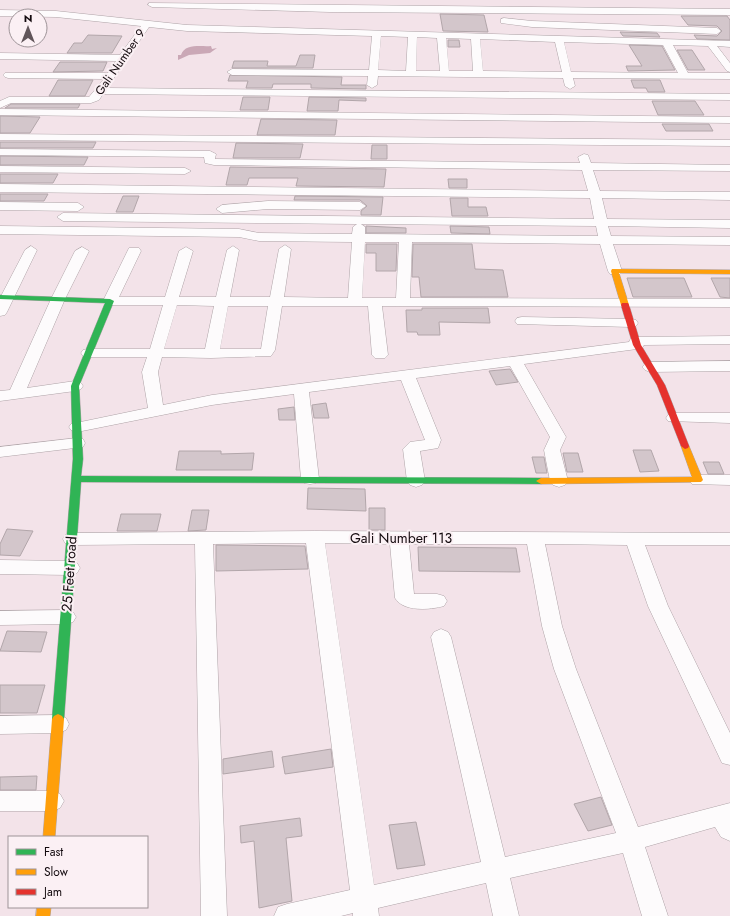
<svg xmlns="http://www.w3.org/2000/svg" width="730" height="916" font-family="Jost,sans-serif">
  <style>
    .water { fill: #caa8b6 }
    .building { fill: #d3c6cb; stroke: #b2a6aa }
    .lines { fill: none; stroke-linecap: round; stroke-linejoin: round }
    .street-casing { stroke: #aea3a7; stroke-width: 1 }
    .fast-casing { stroke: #aea3a7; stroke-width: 1 }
    .slow-casing { stroke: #aea3a7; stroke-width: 1 }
    .jam-casing { stroke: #aea3a7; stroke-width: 1 }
    .street { fill: #fdfbfc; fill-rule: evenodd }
    .fast { fill: #30b455; fill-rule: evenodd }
    .slow { fill: #ff9f0a; fill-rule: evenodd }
    .jam { fill: #e5322d; fill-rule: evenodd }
    .labels { text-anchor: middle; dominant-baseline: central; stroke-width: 4; stroke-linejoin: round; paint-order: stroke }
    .far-street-label { font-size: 12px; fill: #12090d; stroke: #fbf0f4 }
    .street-label { font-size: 14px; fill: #12090d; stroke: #fbf0f4 }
  </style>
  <rect width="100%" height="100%" fill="#f3e3e9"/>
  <path class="water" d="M211 46 212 49 217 48 210 53 189 55 178 60V55H181C185 43 201 47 211 46Z"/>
  <path class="building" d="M440 14 484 15 488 32 443 31Z
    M681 16H727L730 20V40L697 39 694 35 717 36 722 31 717 26 688 25Z
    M620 32 657 33 660 37 623 36Z
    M88 35 122 36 112 53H67L74 43H82Z
    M448 40H459L460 47H448Z
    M629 45 662 46 675 70 628 71 626 66H642Z
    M677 50H692L705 70H688Z
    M300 55H315L313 68H232L234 61H268L267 66H296Z
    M60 62H107L103 71 53 72Z
    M230 75 342 77 341 85H366V89L311 88V84H273L272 88H246L248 81H228Z
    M58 80H93L85 96H49Z
    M631 80H660L665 92H648L646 88H634Z
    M243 97H270L268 110H240Z
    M309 97 366 98V101L339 100 338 111H307Z
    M652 101H695L704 115H658Z
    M11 104H80L78 108H5Z
    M0 116 40 117 30 133H0Z
    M261 119 337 120 335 135H257Z
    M662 124H709L713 131H666Z
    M0 142H96L93 148H0Z
    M236 143 303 144 300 158H233Z
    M372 145H387V159H371Z
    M0 156 88 157 84 165H0Z
    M230 167 386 169 384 187 296 186 298 178H249L247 185H226Z
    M0 174H58L53 183H0Z
    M448 179H467V188H449Z
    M0 194H48L44 201H0Z
    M123 196H139L133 212H116Z
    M295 196 383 197 381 215H361V211L367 206 360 200H294Z
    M450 198H468V207H486L488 216H452Z
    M366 226 406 228V233H366Z
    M450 226 489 227 490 234 451 233Z
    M366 244H397L396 271H376V253H366Z
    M413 244H472L475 269 503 270 508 297H421L419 277H412Z
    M627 278H684L692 297H633Z
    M711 278H730V298L720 297Z
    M422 308H488L490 323 439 322 440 335H418L417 332H407L406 310H422Z
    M510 369 518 382 496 385 489 371Z
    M326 403 329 418H314L312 405Z
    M294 407 295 420H279L278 409Z
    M633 450H651L659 471 640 472Z
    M179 451H221V454L254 453 252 470H176Z
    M563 453H578L583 472H567Z
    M532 457H544L547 473H536Z
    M703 462H719L724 474H708Z
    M308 488 365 489 366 511 307 509Z
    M369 508H385V530H369Z
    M192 510H209L206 530 188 531Z
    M121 514H161L157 531H117Z
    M7 529 33 531 20 556 0 555V544Z
    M216 545 305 546 308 569 216 571Z
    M418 547 516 548 520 572 419 571Z
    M7 631 47 632 41 652 0 651Z
    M0 685H45L37 713H0Z
    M331 749 333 767 285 774 282 757Z
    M272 751 274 767 223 774V759Z
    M37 776 36 790H0V777Z
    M601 797 612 825 588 831 574 804Z
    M300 818 302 836 286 838 292 901 259 908 254 841 241 843 240 826Z
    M416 822 425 865 397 869 389 825Z"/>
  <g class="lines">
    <defs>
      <path id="street" d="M149 3 730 9V15L330 12 152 7 148 5Z
        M0 10 56 11 187 25 730 41V47L717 46 730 63V72L727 71 708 46 673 45 688 73H730V79L573 78 575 86 570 89 565 86 563 78 378 76 377 85 372 88 367 85 368 76 232 75 227 72 232 69 369 70 372 36 187 31 149 27 107 88 730 94V100L103 94 99 100 91 103H11L0 108V101L9 97H89L104 79 8 78 5 77 3 75 5 73H108L116 61 0 59V53L120 55 141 26 56 17 0 16ZM381 36 408 37 406 71 378 70ZM417 37 437 38 440 71H416ZM446 38 471 39 473 71H449ZM480 39 555 42 562 72 483 71ZM564 42 663 45 678 73 571 72Z
        M504 18 532 21 717 28 721 31 717 34 532 27 501 23V19Z
        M0 109 730 117V123L0 115Z
        M0 134 730 140V146L0 140Z
        M0 149 210 151 216 154 215 159 580 163 578 157 584 154 588 155 591 163 730 165V171L593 170 600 191 730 192V200L602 198 607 219 730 220V228L608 226 611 236 730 237V245L613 244 622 271 620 274H610L608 271 600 244 412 242 410 298 730 299V307L382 306 388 355 385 358H375L372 355 368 306H282L275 350 271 356 211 358 162 357 158 372 163 405 212 395 629 342 631 338 636 337 730 336V344L644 345 642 348 637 349 524 364 566 437 560 450 568 481 565 485 559 487 553 485 550 481 544 450 550 437 510 366 416 378 441 440 438 448 420 451 425 481 422 485 416 487 410 485 407 481 403 449 410 442 425 440 401 380 309 392 319 479 316 483 310 484 304 483 301 479 294 394 212 405 77 432 71 430 69 427 71 424 148 408 142 372 147 357H88L83 356 81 353 83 350 88 349H150L163 305H110L105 304 103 301 129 248H139L141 251 119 297H165L179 251 186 247 193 251 179 297H216L227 250 233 246 239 250 230 297H270L279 249 285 245 291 249 284 297 348 298 352 242 259 241 239 237 0 234V226L239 229 259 233 352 234 353 227 357 224 63 221 57 217 63 213 594 219 590 198 0 192V184L588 191 582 170 214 165 205 163 204 157 0 155ZM361 224 596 226 598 236 365 234V227ZM365 242H399L396 298H362ZM177 305 214 306 205 349H164ZM228 306H268L261 349H220Z
        M0 166 185 168 191 171 185 174 0 172Z
        M268 201 360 202 366 206 360 210 268 209 222 213 216 209 222 205Z
        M0 202 78 203 84 207 78 211 0 210Z
        M31 246 37 250 7 312 5 315 0 316V298L25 250Z
        M82 247 89 251 65 299 27 388 75 381 81 383 83 386 81 389 75 391 0 401V391L10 390 51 299 75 251Z
        M522 317 631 319 636 320 638 323 636 326 631 327 517 324 515 321 517 318Z
        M730 361V371L650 372 645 370 642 367 645 364 650 362Z
        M674 413H730V423L668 421 666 418 668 415Z
        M77 438 83 439 85 443 83 447 0 457V447Z
        M698 475H730V485L692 484 689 480 692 476Z
        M315 531 730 533V545H645L668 606 730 733V765L722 763 648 606 627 545 545 544 562 626 576 669 638 827 730 803V841L721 837 715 827 645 847 668 916H642L623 853 510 878 519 916H493L486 883 378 908 379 916H353V913L341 916H274L278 907 287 904 350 890 306 543 213 544 227 916H201L195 544 72 545 65 543 63 539 65 535 72 533ZM325 543 390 544 395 598C403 612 430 610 444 606L447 601 444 596 437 594H414L409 544H527L542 626 554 669 616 833 505 857 451 637 448 632 441 629 434 632 431 637 481 862 374 885Z
        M0 560 70 561 77 563 80 568 77 573 70 575 0 574Z
        M66 610 73 612 76 617 73 622 66 624 0 625V611Z
        M58 715 66 718 69 724 66 730 58 733 0 734V716Z
        M0 791H52L60 794 64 801 60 808 52 811H0Z"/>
      <path id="fast" d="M0 295 110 299 114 301 79 386 83 459 81 476 541 478 546 481 541 484 81 482 64 719 62 722 58 724 54 722 52 719 73 459 71 386 105 303 0 299Z"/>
      <path id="slow" d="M612 269 730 270V274L619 273 629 305 625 307 621 305 611 271Z
        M685 443 689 446 703 480 701 482 541 484 536 481 541 478 692 477 681 446Z
        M58 714 62 716 64 719 55 837H43L52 719 54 716Z
        M37 907H51L50 916H36Z"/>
      <path id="jam" d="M622 303H628L629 305 641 345 665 385 689 446 688 448 685 449 681 446 657 385 633 345 621 305Z"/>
    </defs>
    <use href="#street" class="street-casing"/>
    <use href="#fast" class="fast-casing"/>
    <use href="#slow" class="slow-casing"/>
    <use href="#jam" class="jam-casing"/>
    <use href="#street" class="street"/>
    <use href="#fast" class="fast"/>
    <use href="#slow" class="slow"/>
    <use href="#jam" class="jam"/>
  </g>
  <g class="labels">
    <g class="far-street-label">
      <text transform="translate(120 62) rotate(-55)">Gali Number 9</text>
    </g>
    <g class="street-label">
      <text x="401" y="538">Gali Number 113</text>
      <text transform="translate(69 574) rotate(-86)">25 Feet road</text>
    </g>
  </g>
  <rect x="8" y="836" width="140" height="72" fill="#fbf0f4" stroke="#9e9498"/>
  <rect x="16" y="849" width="20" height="6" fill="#30b455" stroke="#9e9498"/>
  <text x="44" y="856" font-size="12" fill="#12090d">Fast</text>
  <rect x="16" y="869" width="20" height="6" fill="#ff9f0a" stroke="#9e9498"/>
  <text x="44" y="876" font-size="12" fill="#12090d">Slow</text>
  <rect x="16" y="889" width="20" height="6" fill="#e5322d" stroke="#9e9498"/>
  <text x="44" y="896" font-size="12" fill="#12090d">Jam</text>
  <g transform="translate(28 28)"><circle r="19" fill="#fbf0f4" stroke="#9e9498"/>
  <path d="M0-3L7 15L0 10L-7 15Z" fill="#61555a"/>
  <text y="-6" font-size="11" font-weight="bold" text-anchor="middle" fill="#12090d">N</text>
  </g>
</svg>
